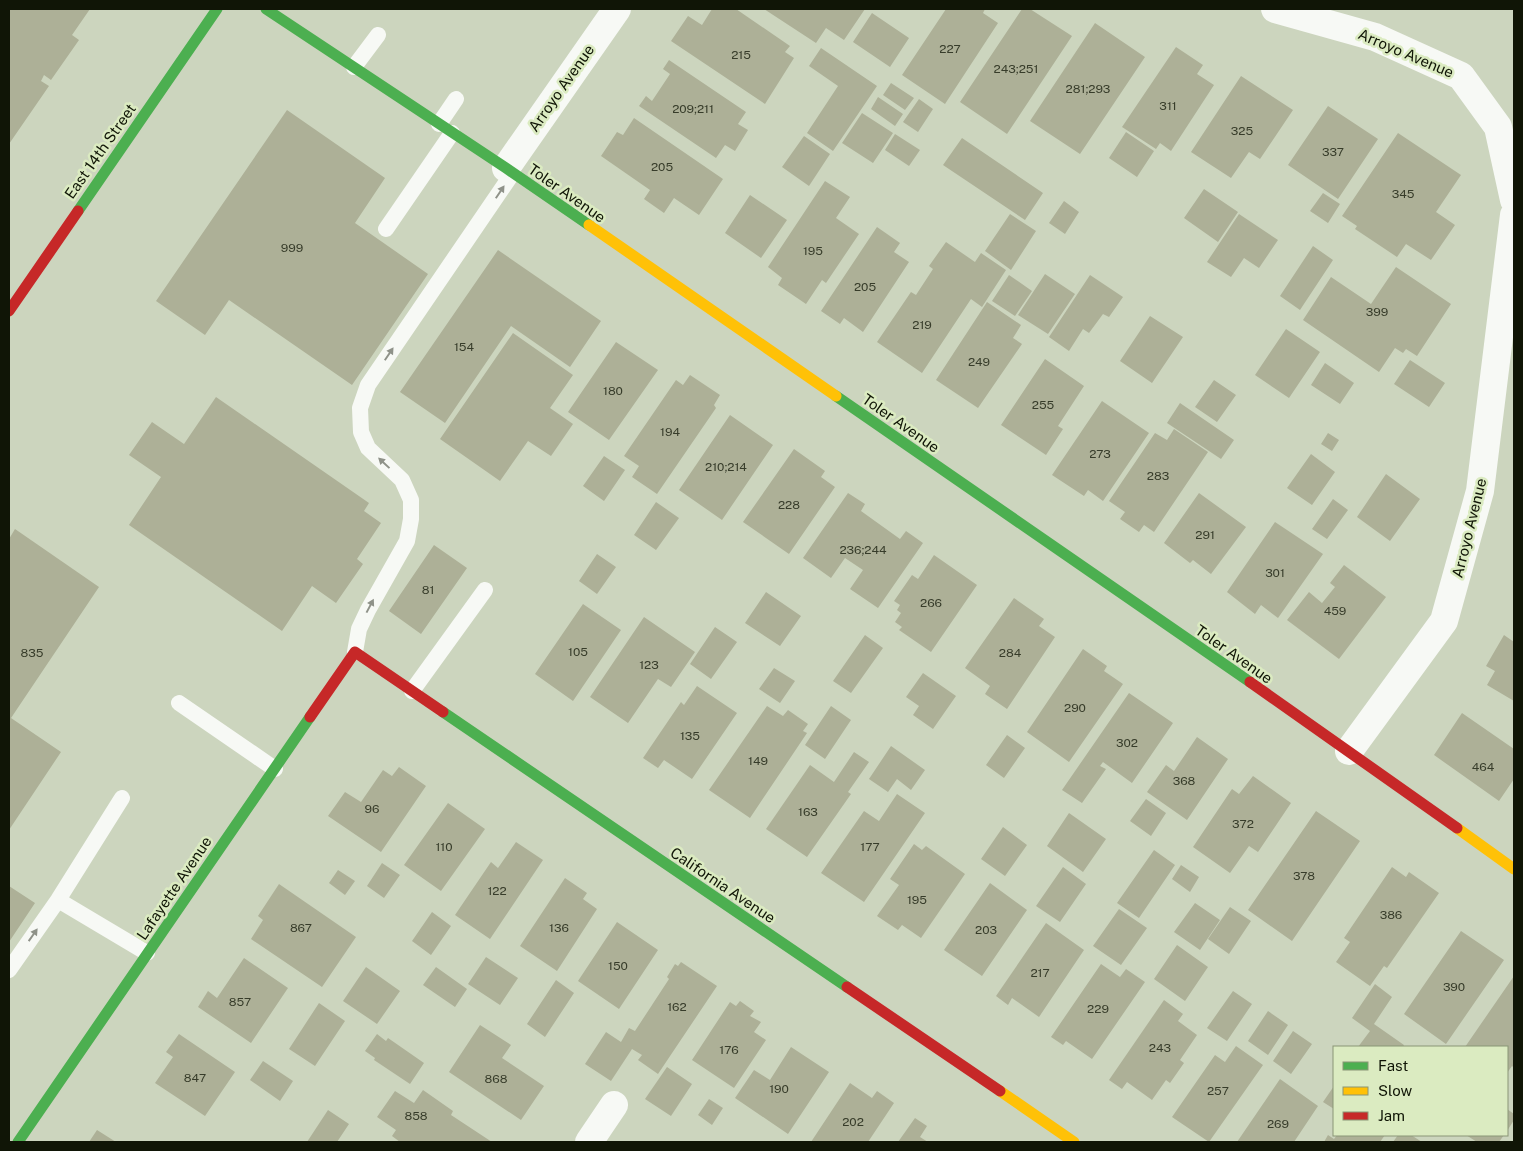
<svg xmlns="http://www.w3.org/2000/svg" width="1523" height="1151" font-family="'Public Sans',sans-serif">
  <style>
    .building { fill: #adb097 }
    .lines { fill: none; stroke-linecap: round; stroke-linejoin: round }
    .lane { stroke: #f7f9f5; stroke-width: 16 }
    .street { stroke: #f7f9f5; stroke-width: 28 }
    .fast { stroke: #4caf50; stroke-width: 11 }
    .slow { stroke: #ffc107; stroke-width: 11 }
    .jam { stroke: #c62828; stroke-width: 11 }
    .oneway { fill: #8f9289 }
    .labels { text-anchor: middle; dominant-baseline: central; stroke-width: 5; stroke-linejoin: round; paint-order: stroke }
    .number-label { font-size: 12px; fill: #373c2a }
    .street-label { font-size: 15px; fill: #101506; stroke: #dbebc1 }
  </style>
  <rect width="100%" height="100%" fill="#ccd5be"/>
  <path class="building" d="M9 9H90L72 35 79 40 51 80 44 75 41 81 49 86 9 144Z
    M712 9H736L790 46 785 52 794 58 765 104 671 41 688 16 702 25Z
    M764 9H865L844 40 826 28 816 43Z
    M946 9H985L983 13 998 23 945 104 902 75Z
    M1022 9H1030L1072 36 1007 134 960 102Z
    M872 13 909 38 890 67 853 42Z
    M1095 23 1145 57 1080 154 1030 121Z
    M1176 47 1203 65 1197 74 1214 85 1171 151 1160 143 1156 149 1122 127Z
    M821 48 877 86 833 151 807 133 838 86 809 66Z
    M669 60 746 112 738 124 748 130 735 151 725 145 716 158 639 106 646 96 652 101 670 74 663 69Z
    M1241 76 1293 110 1260 159 1249 152 1231 178 1191 152Z
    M891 83 914 98 905 110 883 95Z
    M878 97 903 114 895 126 871 109Z
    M919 99 933 109 918 132 903 122Z
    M1328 106 1378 139 1338 199 1288 165Z
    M287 110 385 178 355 223 428 274 352 385 229 300 205 335 156 301Z
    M862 113 893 133 873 163 842 143Z
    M634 118 723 179 699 215 674 198 664 213 644 199 650 190 601 156 617 132 623 135Z
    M1126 132 1154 151 1137 177 1109 158Z
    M1398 133 1461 175 1436 212 1455 225 1431 260 1406 244 1397 257 1355 229 1357 226 1342 216Z
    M895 134 920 150 909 166 885 150Z
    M804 136 830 154 809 186 782 167Z
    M962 138 1043 193 1025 220 943 165Z
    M825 181 850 197 836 218 859 234 826 283 822 280 806 304 778 285 782 278 768 267Z
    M1204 189 1238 212 1218 242 1184 218Z
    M1323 193 1340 204 1328 223 1310 211Z
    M750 195 787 220 761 258 725 233Z
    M1064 201 1079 212 1065 234 1049 223Z
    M1010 214 1036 231 1011 270 985 251Z
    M1239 214 1278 240 1259 268 1244 258 1231 277 1207 262Z
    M877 227 900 243 894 252 909 262 863 332 844 318 840 324 821 311Z
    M946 242 975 262 981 253 1006 270 982 307 971 299 922 373 877 342 911 292 916 295 933 269 929 266Z
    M1313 246 1333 260 1300 310 1280 296Z
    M498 250 601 321 570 367 511 326 445 423 400 392Z
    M1396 267 1451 304 1417 356 1406 349 1403 353 1395 348 1379 372 1303 320 1331 277 1371 304Z
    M1045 274 1075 294 1048 334 1018 315Z
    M1009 275 1032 291 1015 316 992 301Z
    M1090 275 1123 297 1109 317 1103 314 1089 333 1083 329 1069 351 1049 337Z
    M987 302 1021 325 1013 338 1022 344 978 408 936 380Z
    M1150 316 1183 337 1152 383 1120 361Z
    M1286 329 1320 352 1289 398 1255 375Z
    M513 333 573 375 550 408 573 424 551 456 528 441 500 481 440 439Z
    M616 342 658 370 609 440 568 412Z
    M1045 359 1084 386 1058 426 1063 429 1046 455 1001 425Z
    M1410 360 1445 383 1429 407 1394 384Z
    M1325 363 1354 383 1340 404 1311 385Z
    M690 375 720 395 714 405 716 408 657 494 632 477 639 466 624 456 676 380 683 385Z
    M1214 380 1236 395 1217 422 1195 407Z
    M216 397 369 503 364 511 381 523 357 559 363 564 336 603 312 586 282 631 129 525 161 477 129 455 152 422 184 444Z
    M1102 401 1149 433 1103 501 1088 490 1084 496 1052 475Z
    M1180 403 1234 440 1221 459 1167 423Z
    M730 415 773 445 722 520 679 490Z
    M1174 429 1208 452 1154 532 1144 525 1139 532 1120 519 1125 512 1109 501 1155 433 1167 440Z
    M1328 433 1339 440 1332 451 1321 444Z
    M794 449 825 471 821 477 835 487 789 554 743 522Z
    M1311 454 1335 472 1312 505 1287 488Z
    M604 456 625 470 604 501 583 486Z
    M1386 474 1420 499 1390 541 1357 517Z
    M848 493 865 504 861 511 900 539 906 531 923 543 878 608 850 589 863 570 845 558 831 578 803 558Z
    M1199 493 1246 527 1211 574 1193 560 1190 563 1164 543Z
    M1333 499 1348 510 1327 539 1312 529Z
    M656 502 679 518 656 550 634 535Z
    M1275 522 1323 554 1278 618 1261 605 1255 614 1227 592Z
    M15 529 99 587 11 718 61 752 9 830V539Z
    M434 545 467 568 421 634 389 611Z
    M597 554 616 567 597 594 579 581Z
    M934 555 977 585 931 652 899 630 902 627 895 622 901 613 897 610 900 605 894 601 912 575 918 579Z
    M1344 565 1386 597 1339 659 1287 620 1309 592 1322 603 1335 587 1330 583Z
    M766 592 801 616 780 646 745 623Z
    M1014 598 1044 619 1039 626 1055 637 1007 709 985 694 990 686 965 668Z
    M583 604 621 630 573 701 535 674Z
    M644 617 695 652 671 687 658 679 628 723 590 697Z
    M715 627 737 642 711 679 690 664Z
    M865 635 883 648 851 693 833 681Z
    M1504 635 1514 642V701L1487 685 1495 671 1486 666Z
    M1083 649 1107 666 1104 671 1123 684 1069 762 1027 732Z
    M774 668 795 681 780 703 759 689Z
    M923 673 956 696 933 729 913 715 919 706 906 697Z
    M697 686 737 713 692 779 664 760 658 768 643 758 681 702 684 705Z
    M1129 693 1173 723 1132 783 1103 762 1100 766 1106 769 1082 803 1062 790Z
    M767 706 783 716 788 710 808 724 803 731 807 733 750 818 709 790Z
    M831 706 851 720 825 759 805 745Z
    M1462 713 1514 749V779L1499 801 1434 755Z
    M1007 735 1025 748 1004 778 986 765Z
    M1197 737 1228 759 1187 820 1147 792 1166 765 1174 771Z
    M891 746 925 770 911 790 897 779 888 792 869 779Z
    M854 752 869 762 848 792 851 794 807 857 766 829 810 765 834 782Z
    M399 767 426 786 381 852 328 816 345 792 361 802 383 770 392 776Z
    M1253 776 1291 803 1258 852 1249 846 1230 873 1193 847 1232 789 1239 794Z
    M897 794 925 813 864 902 821 873 864 811 879 821Z
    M1146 799 1166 813 1151 836 1130 821Z
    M448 803 485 829 441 891 404 865Z
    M1316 811 1360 841 1292 941 1248 910Z
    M1069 813 1106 839 1083 872 1047 846Z
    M1003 827 1027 845 1005 876 981 859Z
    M516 842 543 860 490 939 455 915 491 862 498 868Z
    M914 844 922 850 926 846 965 874 921 938 902 925 898 930 877 916 899 885 890 879Z
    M1154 850 1175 865 1139 918 1117 903Z
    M382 863 400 875 384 898 367 886Z
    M1181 865 1199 877 1190 892 1172 879Z
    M1063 867 1086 884 1060 922 1036 906Z
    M1392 867 1406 877 1409 872 1439 893 1387 968 1384 966 1370 986 1336 962 1350 942 1344 938Z
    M338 870 355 881 345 895 329 883Z
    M565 878 587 893 583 899 597 909 557 971 520 946Z
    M990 883 1027 910 982 976 944 950Z
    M279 884 356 937 322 987 251 939 263 920 258 916Z
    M9 886 35 903 9 942Z
    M1195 903 1220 920 1200 950 1174 932Z
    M1230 907 1251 921 1229 954 1208 939Z
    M1119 909 1147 928 1121 965 1093 946Z
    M432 912 451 926 431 955 412 941Z
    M617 922 658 950 619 1009 578 981Z
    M1046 923 1084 950 1039 1017 1012 998 1008 1005 996 996Z
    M1461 931 1504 960 1446 1044 1404 1014Z
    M1177 945 1208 967 1185 1001 1154 979Z
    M486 957 518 978 500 1005 468 984Z
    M244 958 288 988 251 1043 198 1007 208 991 217 998Z
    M681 962 717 986 658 1074 638 1060 642 1055 632 1049 611 1081 585 1064 606 1032 621 1042 629 1028 635 1031 669 979 667 977 675 964 678 966Z
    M1101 964 1120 977 1126 969 1145 982 1092 1059 1066 1041 1063 1045 1051 1037Z
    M366 967 400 991 377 1024 343 1001Z
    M436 967 467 989 455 1007 423 985Z
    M1514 976V1068L1512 1066 1507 1073V1047H1465Z
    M556 980 574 993 545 1037 527 1024Z
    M1375 984 1392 997 1374 1024 1404 1045 1403 1047H1358L1370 1031 1352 1018Z
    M1233 991 1252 1004 1227 1041 1207 1028Z
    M1164 1000 1183 1014 1178 1021 1197 1035 1180 1060 1184 1063 1170 1083 1166 1080 1152 1100 1127 1082 1122 1089 1109 1080Z
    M740 1001 754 1011 750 1016 761 1022 754 1032 766 1040 734 1088 692 1060 730 1002 736 1006Z
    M319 1003 345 1021 315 1066 289 1049Z
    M1268 1011 1288 1025 1268 1055 1248 1041Z
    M480 1025 511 1045 502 1058 544 1086 521 1120 449 1072Z
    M1293 1031 1312 1044 1291 1074 1273 1061Z
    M179 1034 235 1072 205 1116 155 1083 173 1057 166 1052Z
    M377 1034 386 1041 388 1038 424 1063 410 1084 374 1060 375 1058 365 1051Z
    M1236 1046 1263 1065 1209 1142 1172 1117 1215 1055 1225 1062Z
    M791 1047 829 1072 788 1134 735 1098 754 1070 770 1080Z
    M263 1061 293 1081 280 1101 250 1080Z
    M667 1067 692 1084 671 1116 645 1099Z
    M1280 1079 1318 1106 1294 1142H1237Z
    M850 1083 872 1098 877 1091 894 1103 868 1142H811Z
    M1334 1086V1109L1323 1102Z
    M423 1090 453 1111 451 1115 492 1142H400L392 1136 396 1130 377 1117 395 1091 414 1103Z
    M709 1099 723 1108 712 1125 698 1115Z
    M1507 1109 1514 1114V1120L1507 1131Z
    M328 1110 349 1124 337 1142H307Z
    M915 1118 927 1126 920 1137 928 1142H898Z
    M97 1130 116 1142H89Z
    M1328 1135 1334 1139 1337 1135H1385L1380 1142H1324Z
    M1398 1135H1411L1422 1142H1393Z
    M1466 1135H1504L1499 1142H1477Z"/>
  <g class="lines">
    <path class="lane" d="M354 67 378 35
      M439 124 456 99
      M386 229 452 133
      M355 652 359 629 368 610 407 541 411 519V500L402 480 368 448 361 432 360 408 368 385 512 174
      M412 691 485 590
      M179 703 275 769
      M58 900 147 953
      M9 970 58 900 122 798"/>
    <path class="street" d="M1275 9 1375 37 1461 76 1498 127 1514 200
      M506 168 617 9
      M1349 751 1444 621 1480 491 1514 215
      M589 1142 614 1105"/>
    <path class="fast" d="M266 9 506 168 589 225
      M78 211 217 9
      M836 396 1250 682
      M443 712 847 987
      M18 1142 310 717"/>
    <path class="slow" d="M589 225 836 396
      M1457 828 1514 869
      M1000 1091 1074 1142"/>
    <path class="jam" d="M9 311 78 211
      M1250 682 1457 828
      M310 717 355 652 443 712
      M847 987 1000 1091"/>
  </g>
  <defs><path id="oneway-solid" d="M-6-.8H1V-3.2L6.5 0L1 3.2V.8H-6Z" transform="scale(1.25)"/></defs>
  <g class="oneway">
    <use href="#oneway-solid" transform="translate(500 192) rotate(-56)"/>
    <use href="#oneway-solid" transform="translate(389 354) rotate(-56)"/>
    <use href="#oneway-solid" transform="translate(384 463) rotate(-137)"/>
    <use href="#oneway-solid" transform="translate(370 606) rotate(-62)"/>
    <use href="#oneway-solid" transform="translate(33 935) rotate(-55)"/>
  </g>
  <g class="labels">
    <g class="number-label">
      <text x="950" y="49">227</text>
      <text x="741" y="55">215</text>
      <text x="1016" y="69">243;251</text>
      <text x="1088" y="89">281;293</text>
      <text x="1168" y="106">311</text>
      <text x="693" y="109">209;211</text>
      <text x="1242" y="131">325</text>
      <text x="1333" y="152">337</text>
      <text x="662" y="167">205</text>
      <text x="1403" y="194">345</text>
      <text x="292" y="248">999</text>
      <text x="813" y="251">195</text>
      <text x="865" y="287">205</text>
      <text x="1377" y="312">399</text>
      <text x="922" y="325">219</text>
      <text x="464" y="347">154</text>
      <text x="979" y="362">249</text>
      <text x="613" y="391">180</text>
      <text x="1043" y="405">255</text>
      <text x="670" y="432">194</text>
      <text x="1100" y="454">273</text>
      <text x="726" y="467">210;214</text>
      <text x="1158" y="476">283</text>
      <text x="789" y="505">228</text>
      <text x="1205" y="535">291</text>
      <text x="863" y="550">236;244</text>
      <text x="1275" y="573">301</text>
      <text x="428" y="590">81</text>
      <text x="931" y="603">266</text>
      <text x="1335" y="611">459</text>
      <text x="578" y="652">105</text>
      <text x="32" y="653">835</text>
      <text x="1010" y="653">284</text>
      <text x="649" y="665">123</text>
      <text x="1075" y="708">290</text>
      <text x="690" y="736">135</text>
      <text x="1127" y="743">302</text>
      <text x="758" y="761">149</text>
      <text x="1483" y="767">464</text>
      <text x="1184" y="781">368</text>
      <text x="372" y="809">96</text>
      <text x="808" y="812">163</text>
      <text x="1243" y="824">372</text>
      <text x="444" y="847">110</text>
      <text x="870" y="847">177</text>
      <text x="1304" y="876">378</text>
      <text x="497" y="891">122</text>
      <text x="917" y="900">195</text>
      <text x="1391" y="915">386</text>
      <text x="301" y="928">867</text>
      <text x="559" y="928">136</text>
      <text x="986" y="930">203</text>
      <text x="618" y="966">150</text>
      <text x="1040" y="973">217</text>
      <text x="1454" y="987">390</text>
      <text x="240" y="1002">857</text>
      <text x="677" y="1007">162</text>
      <text x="1098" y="1009">229</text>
      <text x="1160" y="1048">243</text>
      <text x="729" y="1050">176</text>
      <text x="195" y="1078">847</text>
      <text x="496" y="1079">868</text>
      <text x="779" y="1089">190</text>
      <text x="1218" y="1091">257</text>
      <text x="416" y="1116">858</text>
      <text x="853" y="1122">202</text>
      <text x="1278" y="1124">269</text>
    </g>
    <g class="street-label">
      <text transform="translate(1406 53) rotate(23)">Arroyo Avenue</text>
      <text transform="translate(561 88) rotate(-55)">Arroyo Avenue</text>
      <text transform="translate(100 151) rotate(-55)">East 14th Street</text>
      <text transform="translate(567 193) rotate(35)">Toler Avenue</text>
      <text transform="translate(901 423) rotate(35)">Toler Avenue</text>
      <text transform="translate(1469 528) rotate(-76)">Arroyo Avenue</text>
      <text transform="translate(1234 654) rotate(35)">Toler Avenue</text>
      <text transform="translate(723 885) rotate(34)">California Avenue</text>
      <text transform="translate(174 888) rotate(-56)">Lafayette Avenue</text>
    </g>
  </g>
  <rect width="1523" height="1151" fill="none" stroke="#101506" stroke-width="20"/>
  <rect x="1333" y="1046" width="175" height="90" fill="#dbebc1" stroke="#8a9576"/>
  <rect x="1343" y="1062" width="25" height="8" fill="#4caf50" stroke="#8a9576"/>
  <text x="1378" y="1071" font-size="15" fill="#101506">Fast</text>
  <rect x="1343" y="1087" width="25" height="8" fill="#ffc107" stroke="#8a9576"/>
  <text x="1378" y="1096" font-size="15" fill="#101506">Slow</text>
  <rect x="1343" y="1112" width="25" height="8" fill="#c62828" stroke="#8a9576"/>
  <text x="1378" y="1121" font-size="15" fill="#101506">Jam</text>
</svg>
